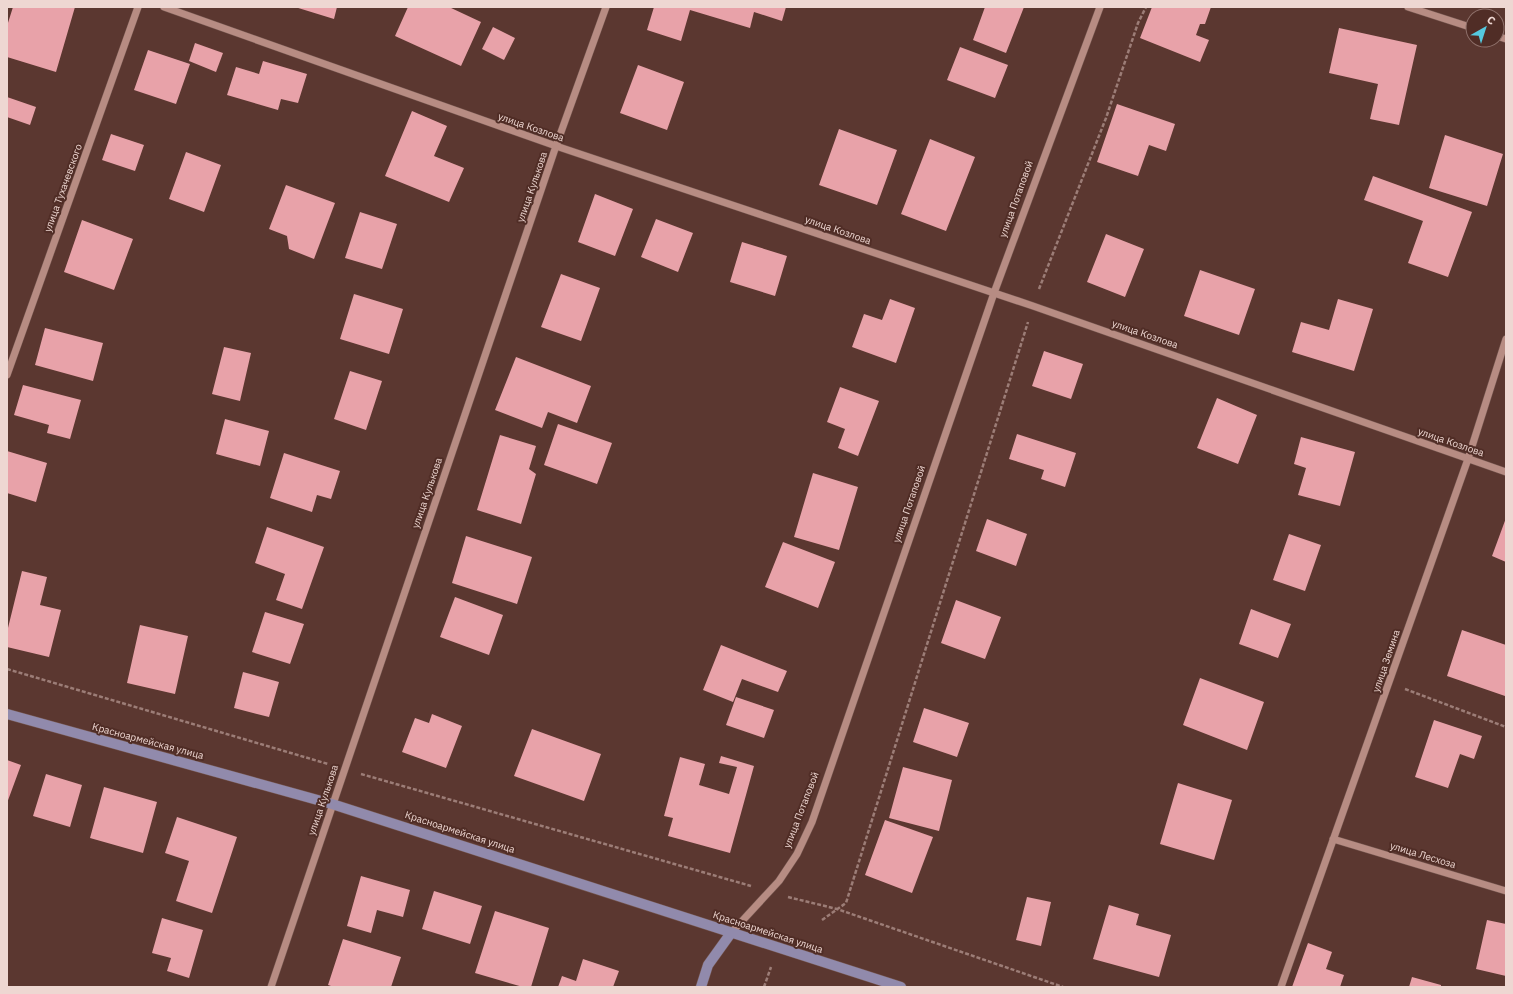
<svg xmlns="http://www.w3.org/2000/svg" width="1513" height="994" font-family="'IBM Plex Sans',sans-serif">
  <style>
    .building { fill: #e8a2a9 }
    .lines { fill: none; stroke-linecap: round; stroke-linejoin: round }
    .minor-casing { stroke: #74564f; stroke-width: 8 }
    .major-casing { stroke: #74564f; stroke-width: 11 }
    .path { stroke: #9c7d77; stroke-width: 2.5; stroke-dasharray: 4 2; stroke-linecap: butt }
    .minor { stroke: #b78c83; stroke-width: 7 }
    .major { stroke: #918aac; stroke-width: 10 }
    .labels { text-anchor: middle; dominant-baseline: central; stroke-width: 4; stroke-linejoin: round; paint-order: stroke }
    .street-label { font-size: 10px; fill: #eed7d2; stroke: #502d26 }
  </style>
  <rect width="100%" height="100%" fill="#5b3730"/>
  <path class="building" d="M13 7H75L56 72 7 57V26Z
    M295 7H337L334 19Z
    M408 7H449L481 22 461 66 395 36Z
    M654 7H786L782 21 754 12 750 28 690 10 681 41 647 30Z
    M985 7H1024L1006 53 973 40Z
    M1152 7H1211L1205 24H1200L1196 35 1209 40 1200 62 1140 38Z
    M493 27 515 38 504 60 482 49Z
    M1339 28 1417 45 1399 125 1370 119 1378 84 1329 73Z
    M195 43 223 53 216 72 189 61Z
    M960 47 1008 65 995 98 947 80Z
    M148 50 190 64 176 104 134 90Z
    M263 61 307 74 298 103 281 99 278 110 227 95 236 67 259 74Z
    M638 65 684 82 667 130 620 113Z
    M7 97 36 107 30 125 7 117Z
    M1117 104 1175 124 1166 151 1149 145 1138 176 1097 162Z
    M412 111 447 126 434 156 464 168 449 202 385 176Z
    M839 129 897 150 877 205 819 185Z
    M111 134 144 145 135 171 102 160Z
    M1445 135 1503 154 1487 206 1429 188Z
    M930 139 975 157 946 231 901 214Z
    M186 152 221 165 204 212 169 199Z
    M1373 176 1472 212 1448 277 1408 263 1423 221 1364 200Z
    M286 185 335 203 314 259 289 249 287 236 269 229Z
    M595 194 633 209 615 256 578 242Z
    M360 212 397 224 382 269 345 258Z
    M656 219 693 233 678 272 641 257Z
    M82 220 133 239 114 290 64 272Z
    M1106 234 1144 249 1125 297 1087 282Z
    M742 242 787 256 775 296 730 282Z
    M1200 270 1255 289 1239 335 1184 316Z
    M561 274 600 288 581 341 541 327Z
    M354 294 403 309 389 354 340 339Z
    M890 299 915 308 896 363 852 347 864 314 882 320Z
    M1338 299 1373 309 1354 371 1292 352 1301 322 1329 330Z
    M45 328 103 343 93 381 35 365Z
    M224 347 251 353 240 401 212 394Z
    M1044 351 1083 364 1071 399 1032 386Z
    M516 357 591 386 577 423 548 412 542 428 495 410Z
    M350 371 382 381 366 430 334 419Z
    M23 385 81 400 70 439 47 433 49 425 14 415Z
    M840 387 879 401 858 456 838 448 845 429 827 422Z
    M1217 398 1257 415 1238 464 1197 448Z
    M225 419 269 431 260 466 216 454Z
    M558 424 612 443 597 484 544 465Z
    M1017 434 1076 453 1065 487 1041 479 1044 470 1009 459Z
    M500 435 536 446 529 469 536 474 521 524 477 510Z
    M1301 437 1355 452 1340 506 1298 495 1306 468 1294 464Z
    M7 451 47 463 36 502 7 493Z
    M284 453 340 471 331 499 317 495 312 512 270 498Z
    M813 473 858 487 839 550 794 537Z
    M1506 518V562L1492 556Z
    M987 519 1027 534 1016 566 976 551Z
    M267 527 324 547 302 609 276 600 285 574 255 563Z
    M1289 534 1321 545 1305 591 1273 580Z
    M466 536 532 557 517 604 452 583Z
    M783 542 835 562 818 608 765 587Z
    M22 571 47 577 40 605 61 610 49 657 7 647V632Z
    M455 597 503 615 489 655 440 637Z
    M956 600 1001 617 985 659 941 643Z
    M1251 609 1291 624 1278 658 1239 644Z
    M265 612 304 624 290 664 252 652Z
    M140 625 188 636 175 694 127 683Z
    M1462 630 1506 645 1505 696 1447 676Z
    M721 645 787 671 778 692 742 679 733 702 703 690Z
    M243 672 279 682 269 717 234 708Z
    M1200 678 1264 702 1247 750 1183 725Z
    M736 697 774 710 764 738 726 725Z
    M924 708 969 723 957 757 913 742Z
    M432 714 462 726 446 768 402 752 415 718 429 723Z
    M1434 720 1482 736 1474 759 1460 754 1448 788 1415 777Z
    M532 729 601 754 584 801 514 776Z
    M721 756 754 766 730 853 668 836 673 818 664 816 680 757 705 764 699 785 729 794 737 767 719 763Z
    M7 760 21 765 7 803Z
    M903 767 952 780 939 831 889 818Z
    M46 774 82 785 70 827 33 816Z
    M1178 783 1232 800 1214 860 1160 844Z
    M104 787 157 802 143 853 90 838Z
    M177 817 237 837 212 913 176 901 189 861 165 853Z
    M885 820 933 837 912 893 865 875Z
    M361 876 410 890 403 917 377 910 371 933 347 926Z
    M434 891 482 906 470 944 422 929Z
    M1027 897 1051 902 1041 946 1016 940Z
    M1109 905 1139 914 1136 925 1171 935 1159 977 1093 959Z
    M495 911 549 928 531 987H523L475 973Z
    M162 918 203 930 189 978 167 971 171 958 152 953Z
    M1487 920 1506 924V976L1476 969Z
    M343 939 401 957 391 987H334L328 985Z
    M1308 943 1332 952 1326 969 1344 975 1340 987H1292Z
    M583 959 619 971 613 987H558L562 976 576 981Z
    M1412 977 1441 985V987H1409Z"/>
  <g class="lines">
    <defs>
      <path id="minor" d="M164 7 556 146 1033 306 1506 472
        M1408 7 1473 28
        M1497 36 1506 39
        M7 375 138 7
        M1333 839 1506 891
        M731 933 779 881 797 854 812 822 994 293 1100 7
        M271 987 556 146 606 7
        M1281 987 1468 459 1506 339"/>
      <path id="major" d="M7 714 332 804 901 987
        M701 987 708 965 731 933"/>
    </defs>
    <use href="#minor" class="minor-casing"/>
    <use href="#major" class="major-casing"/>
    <path class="path" d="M1039 289 1106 118 1138 23 1146 7
      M7 669 328 764
      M1405 689 1506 727
      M361 774 751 886
      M788 897 837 909 1063 987
      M822 920 846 903 1028 322
      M764 987 771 967"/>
    <use href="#minor" class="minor"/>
    <use href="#major" class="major"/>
  </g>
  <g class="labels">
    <g class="street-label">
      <text transform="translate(531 127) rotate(19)">улица Козлова</text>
      <text transform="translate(532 187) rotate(-71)">улица Кулькова</text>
      <text transform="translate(63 188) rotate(-70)">улица Тухачевского</text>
      <text transform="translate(1016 199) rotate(-70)">улица Потаповой</text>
      <text transform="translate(838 230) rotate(19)">улица Козлова</text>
      <text transform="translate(1145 334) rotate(19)">улица Козлова</text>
      <text transform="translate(1451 442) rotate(19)">улица Козлова</text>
      <text transform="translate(427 493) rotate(-71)">улица Кулькова</text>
      <text transform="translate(909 504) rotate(-71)">улица Потаповой</text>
      <text transform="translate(1386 661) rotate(-71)">улица Земина</text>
      <text transform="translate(148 741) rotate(15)">Красноармейская улица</text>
      <text transform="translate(323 800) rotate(-71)">улица Кулькова</text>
      <text transform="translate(801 810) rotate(-69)">улица Потаповой</text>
      <text transform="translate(460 832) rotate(18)">Красноармейская улица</text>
      <text transform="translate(1423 855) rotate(17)">улица Лесхоза</text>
      <text transform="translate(768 932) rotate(18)">Красноармейская улица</text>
    </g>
  </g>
  <rect width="1513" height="994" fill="none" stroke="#eed7d2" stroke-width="16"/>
  <g transform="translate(1485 28) rotate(39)"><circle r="19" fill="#502d26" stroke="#8f716b"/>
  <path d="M0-3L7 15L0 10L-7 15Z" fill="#55cae0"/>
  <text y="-6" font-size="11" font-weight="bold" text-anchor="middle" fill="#eed7d2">С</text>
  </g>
</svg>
